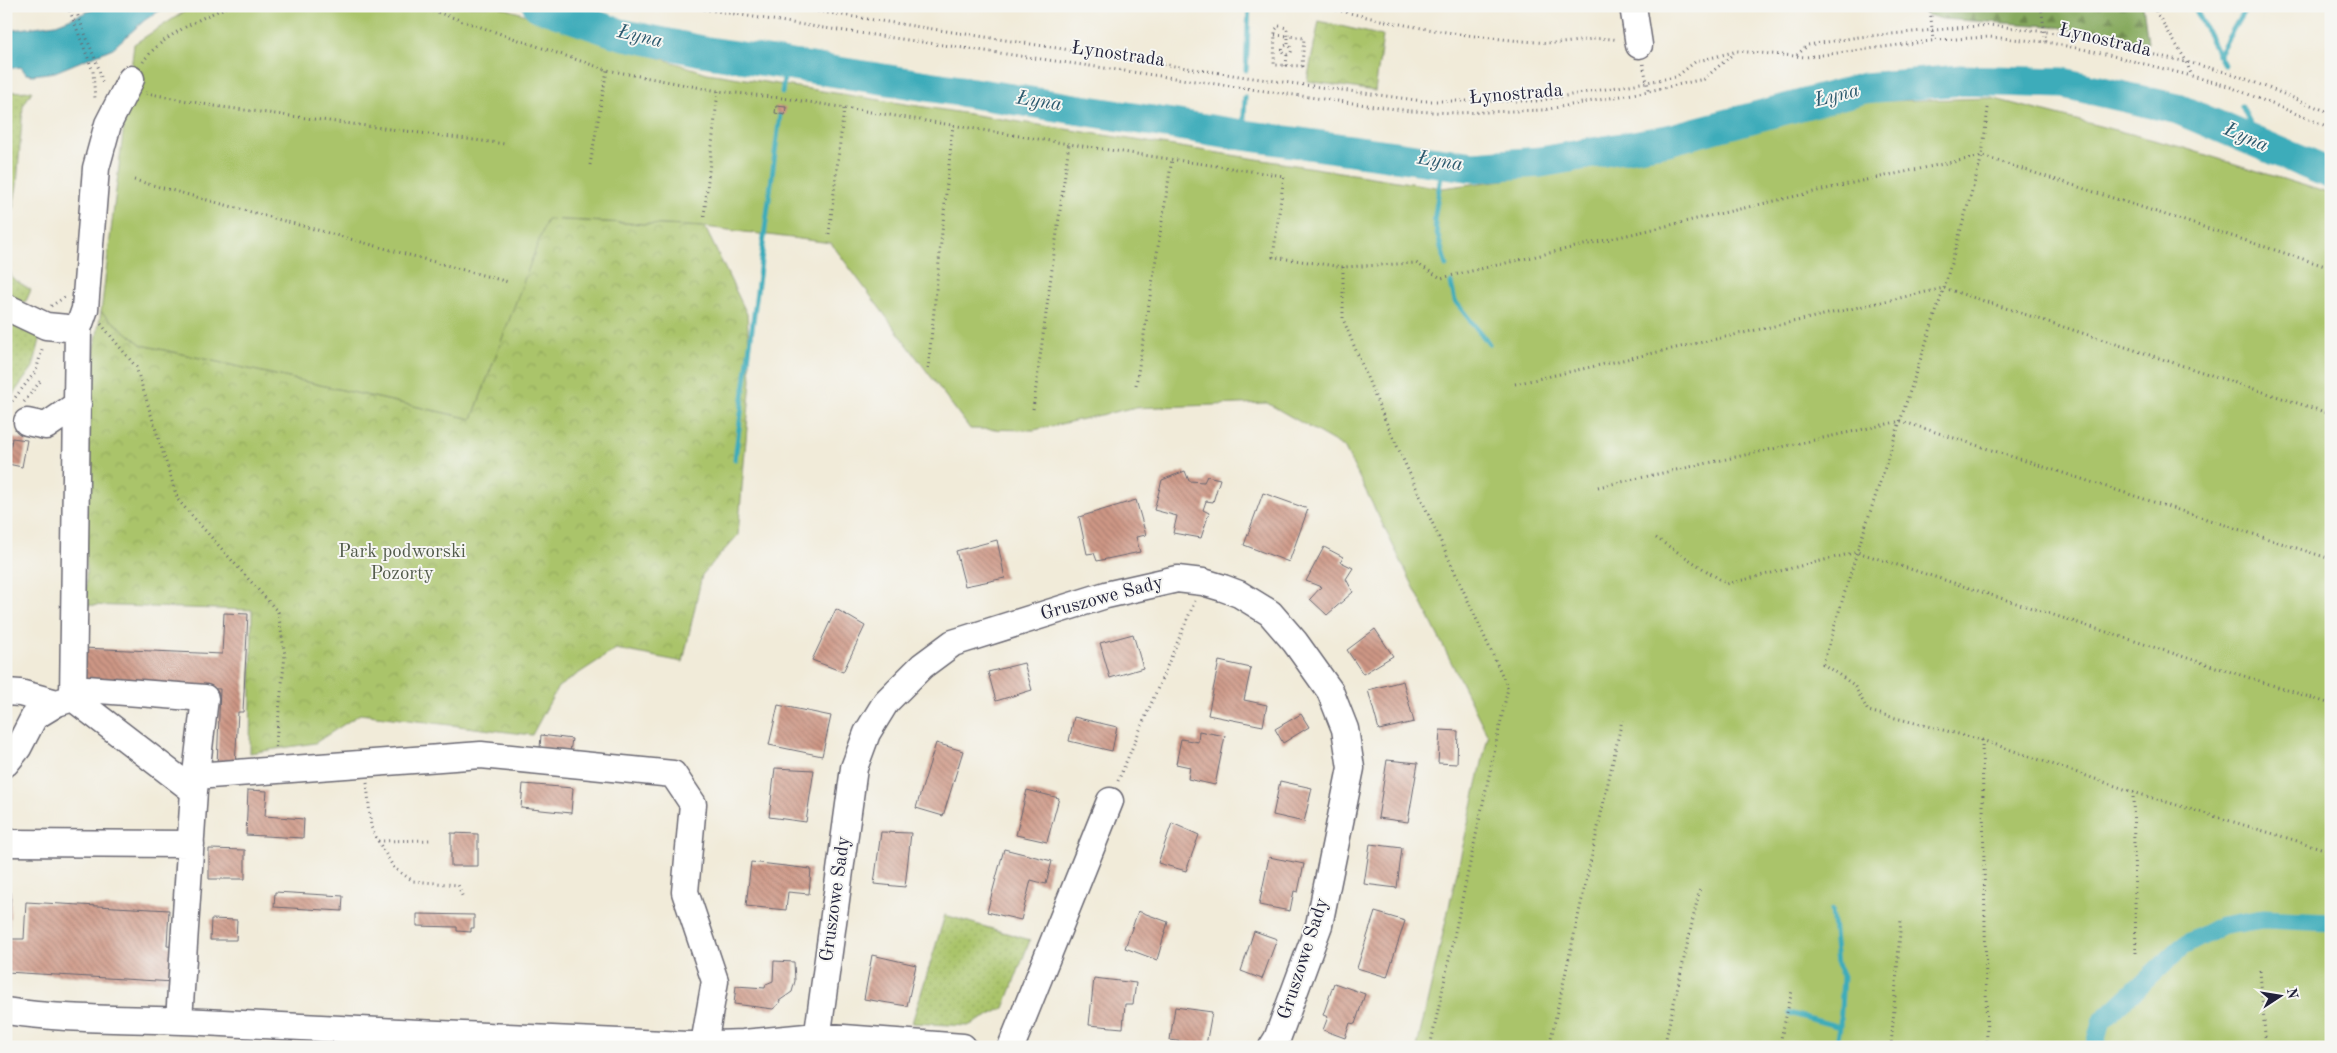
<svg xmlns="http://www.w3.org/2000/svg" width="2337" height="1053" font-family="'Old Standard TT',serif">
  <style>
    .grass { fill: url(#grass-dots); stroke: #667352 }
    .forest { fill: url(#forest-firs); stroke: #54664c }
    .park { fill: url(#park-crowns); stroke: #667352 }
    .garden { fill: #aac46a; stroke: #667352 }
    .water { fill: #3cacba; stroke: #2f677a }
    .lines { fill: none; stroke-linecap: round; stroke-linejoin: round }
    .stream { stroke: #3cacba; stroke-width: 5 }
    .canal { stroke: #3cacba; stroke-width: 19 }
    .river { stroke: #3cacba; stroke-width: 31 }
    .building { fill: url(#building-back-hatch) }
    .minor-casing { stroke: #6a6872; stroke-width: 29 }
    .path { stroke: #6a6872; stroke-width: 3; stroke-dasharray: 1 4; stroke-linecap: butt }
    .minor { stroke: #fff; stroke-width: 26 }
    .labels { text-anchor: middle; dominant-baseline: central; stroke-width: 4; stroke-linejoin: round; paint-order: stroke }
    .street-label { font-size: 19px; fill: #22223b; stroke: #f6f6f2 }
    .park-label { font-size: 19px; fill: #525b4b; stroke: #f6f6f2 }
    .water-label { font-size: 20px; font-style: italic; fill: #2c596e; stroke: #f6f6f2 }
  </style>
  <defs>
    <pattern id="grass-dots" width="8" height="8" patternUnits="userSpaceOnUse" patternTransform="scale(1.25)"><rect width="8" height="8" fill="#aac46a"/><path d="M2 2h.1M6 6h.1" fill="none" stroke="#92a85d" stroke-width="1.8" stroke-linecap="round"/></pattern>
    <pattern id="forest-firs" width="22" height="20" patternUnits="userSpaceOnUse" patternTransform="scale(1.25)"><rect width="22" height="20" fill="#87aa5e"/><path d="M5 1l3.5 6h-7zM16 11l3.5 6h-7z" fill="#6e8a4f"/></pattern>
    <pattern id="park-crowns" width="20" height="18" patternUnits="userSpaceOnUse" patternTransform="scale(1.25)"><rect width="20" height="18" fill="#aac46a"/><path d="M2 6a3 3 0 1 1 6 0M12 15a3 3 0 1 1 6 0" fill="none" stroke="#92a85d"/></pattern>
    <pattern id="building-back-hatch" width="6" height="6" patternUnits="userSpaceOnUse" patternTransform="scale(1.25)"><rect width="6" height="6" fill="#ce9785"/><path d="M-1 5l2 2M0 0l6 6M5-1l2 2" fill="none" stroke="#a77b6e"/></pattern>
  </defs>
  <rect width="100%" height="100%" fill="#f6f6f2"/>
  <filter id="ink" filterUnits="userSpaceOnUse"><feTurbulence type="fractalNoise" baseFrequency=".02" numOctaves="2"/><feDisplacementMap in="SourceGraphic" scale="10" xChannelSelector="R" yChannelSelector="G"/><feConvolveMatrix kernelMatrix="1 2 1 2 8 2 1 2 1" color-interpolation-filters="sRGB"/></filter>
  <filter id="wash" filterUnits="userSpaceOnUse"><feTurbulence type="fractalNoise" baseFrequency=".0096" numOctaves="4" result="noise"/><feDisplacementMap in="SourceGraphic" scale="20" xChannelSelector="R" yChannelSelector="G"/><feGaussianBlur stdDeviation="1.12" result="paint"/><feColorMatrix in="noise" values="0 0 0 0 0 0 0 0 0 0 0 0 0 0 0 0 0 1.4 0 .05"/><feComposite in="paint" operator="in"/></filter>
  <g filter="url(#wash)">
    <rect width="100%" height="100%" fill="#f1ebd9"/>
    <path class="grass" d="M32 91 23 106 17 185 6 247V92Z
      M6 259 12 278 31 290 26 301 18 304 6 298Z
      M6 316 41 336 33 367 6 404Z
      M945 915 1030 940 1004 1008 968 1026 912 1023Z"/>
    <path class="forest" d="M1924 6H2143L2148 43 2051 26 1942 19 1924 14Z"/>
    <path class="park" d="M1319 21 1383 36 1375 91 1307 81Z
      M546 219 705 227 747 314 751 380 738 535 702 575 683 662 616 649 558 687 532 735 360 714 315 743 250 753 252 610 86 605 87 389 101 312 142 345 472 419Z"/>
    <path class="garden" d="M193 6H498L707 73 1442 188 1511 179 1856 102 1991 98 2181 147 2331 194V1047H1417L1488 736 1344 447 1267 403 1132 408 1034 430 970 429 831 243 705 227 547 219 472 419 142 345 101 312 134 44Z"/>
    <path class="water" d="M107 6H167L145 20 113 48 55 72 33 75 26 74 21 67 6 69V31L56 24 97 8Z"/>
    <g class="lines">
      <path class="stream" d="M2194 6 2224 65
        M2218 55 2247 6
        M1246 70 1249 6
        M782 93 786 63
        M2242 106 2260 144
        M1243 135 1245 97
        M1443 163 1434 221 1446 266
        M1451 283 1455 301 1489 344
        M735 459 780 115
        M1832 909 1837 965 1843 976 1840 1027 1836 1047
        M1789 1013 1840 1027"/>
      <path class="canal" d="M2094 1047 2101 1022 2181 947 2221 926 2263 919 2331 922"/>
      <path class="river" d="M538 6 620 34 702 51 1243 135 1474 167 1541 162 1668 140 1865 88 1962 80 2063 83 2178 109 2331 174"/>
    </g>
    <g id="blocks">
      <path class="building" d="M776 106 786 107 785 115 775 113Z
        M12 438 27 440 22 467 8 464Z
        M1185 471 1189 481 1204 482 1207 476 1220 479 1213 502 1206 501 1203 510 1209 513 1201 538 1173 533 1177 516 1154 510 1162 480Z
        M1263 493 1308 509 1289 562 1244 545Z
        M1136 500 1146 535 1136 537 1140 552 1097 561 1094 553 1087 554 1079 517Z
        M997 540 1005 578 965 586 956 551Z
        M1324 547 1343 557 1341 562 1353 568 1346 579 1353 592 1327 615 1310 599 1321 587 1306 581Z
        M836 609 865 626 843 672 812 660Z
        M224 613 248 614 243 712H238L235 767 217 766 220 689 80 683 82 648 222 654Z
        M1375 629 1393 656 1363 674 1347 650Z
        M1133 634 1143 668 1110 678 1100 643Z
        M1219 661 1251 668 1244 700 1267 705 1263 726 1208 715Z
        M1024 663 1032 690 996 701 988 672Z
        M1403 681 1414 722 1379 730 1368 690Z
        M778 705 831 716 822 756 769 745Z
        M1301 714 1309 727 1283 743 1275 729Z
        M1074 717 1117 727 1112 751 1069 741Z
        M1440 730 1458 731 1457 764 1438 763Z
        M1199 731 1225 736 1215 785 1188 779 1190 767 1176 764 1181 739 1198 742Z
        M541 735 572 739 570 752 540 748Z
        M936 743 963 751 943 816 916 808Z
        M1387 760 1418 763 1408 822 1378 818Z
        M775 768 814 770 806 822 769 817Z
        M1280 781 1312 788 1304 822 1273 815Z
        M523 784 573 788 571 813 521 808Z
        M248 790 267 791 265 816 304 819 303 838 246 835Z
        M1027 790 1059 798 1047 842 1016 835Z
        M1172 823 1199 835 1186 871 1158 863Z
        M881 832 911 833 905 887 874 884Z
        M451 833 478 834V866H451Z
        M1370 844 1402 848 1397 888 1364 884Z
        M209 849 245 850V879H209Z
        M1004 849 1052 861 1046 884 1031 880 1021 920 987 912Z
        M1269 857 1304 864 1298 892 1294 891 1290 911 1259 905Z
        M751 862 811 869 809 894 788 892 786 910 746 906Z
        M6 892H11L9 939H24L26 902 169 910 167 946 176 947 174 982 6 972Z
        M275 892 343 896 342 911 274 907Z
        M1138 911 1168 922 1157 960 1125 948Z
        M1375 912 1405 921 1387 977 1357 968Z
        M417 914 474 915V928H471V932L457 931V927L417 926Z
        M211 919 237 920 236 940H210Z
        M1254 931 1277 939 1262 979 1241 971Z
        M872 955 916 965 907 1006 864 999Z
        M774 961 794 962 795 981 792 992 779 1001 780 1003 773 1009 734 1004 736 986 765 988 766 984 773 981Z
        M1094 978 1136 983 1133 1004H1125L1123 1028 1089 1025Z
        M1334 983 1365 994 1355 1024 1350 1023 1345 1038 1323 1030 1328 1017 1323 1015Z
        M1175 1007 1212 1012 1206 1045 1170 1040Z"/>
    </g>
  </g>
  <g filter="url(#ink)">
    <use href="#blocks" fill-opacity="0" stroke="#6a6872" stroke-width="1"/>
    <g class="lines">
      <defs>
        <path id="minor" d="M1633 6 1639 45
          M6 307 46 326 78 329 73 698 194 791
          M78 329 85 309 96 168 108 124 131 79
          M27 422 46 426 78 404
          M73 688 205 698 194 791 179 1020
          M6 692 20 693 57 703
          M6 763 18 748 34 717 57 703 73 698
          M196 776 481 755 673 774 693 804 685 892 715 981 704 1044
          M6 843 191 844
          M6 1011C71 1021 137 1018 203 1022 364 1031 526 1038 687 1045L743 1043 817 1036 963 1047
          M816 1047 854 768 867 733 886 702 922 666 953 643 1106 595 1177 579 1203 582 1223 588 1239 594 1270 613 1295 642 1330 691 1345 729 1351 768 1319 925 1277 1039 1272 1047
          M1011 1047 1110 801"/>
      </defs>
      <use href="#minor" class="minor-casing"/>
      <path class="path" d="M68 6 93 71 95 99
        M74 6 99 69 103 85
        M419 6 607 70 718 91 790 99 1069 144 1284 176 1273 257 1343 267 1416 263 1441 278 1861 181 1982 156 2331 268
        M684 6 817 27 1251 89 1410 111 1456 113 1543 110 1649 91 1704 79 1734 53
        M783 6 1246 77 1423 101H1536L1676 77 1695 62 1737 51 1806 57 1938 40 1989 37 2046 42 2097 52 2192 76 2228 86 2331 128
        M1322 6C1397 26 1476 39 1553 43 1575 44 1596 35 1618 40
        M1930 6 1933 41
        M2041 6 2046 42
        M2155 6 2156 12 2185 59 2192 76
        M1279 26 1287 28 1288 36 1304 38 1302 66 1274 65 1275 30Z
        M1275 35 1288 36V45
        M1282.5 50a4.5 4.5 0 1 1 9 0a4.5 4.5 0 1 1-9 0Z
        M1797 55 1808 45 1859 37 1989 25 2055 33 2187 62 2236 75 2331 113
        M143 62C158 38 204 16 230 6
        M1643 64 1649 91
        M1286 66 1287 54
        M146 93 214 106 505 144
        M1988 108 1982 156 1944 288 1857 552 1823 664 1854 685 1868 711 1982 740 2133 792 2331 851
        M590 165 607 70
        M134 180 508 282
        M704 216 718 91
        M829 234 844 109
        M1343 267V319L1381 411 1508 688 1430 1047
        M51 306 65 297
        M101 324 136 367 178 500 278 612 285 655 275 750
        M928 369 953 125
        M1515 384 1944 288 2331 414
        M1136 385 1172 159
        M24 402 42 379
        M6 409 36 371 43 346
        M1033 409 1069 144
        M1598 487 1901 421 2331 559
        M1656 538 1727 584 1857 552 2331 704
        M1982 740 1987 1047
        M1118 781 1195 601
        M367 783 371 827 378 841 433 840
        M2133 792 2136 954
        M378 841 394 868 413 881 458 885 463 898
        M2260 971 2266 1047
        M1549 1047 1622 720
        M1664 1047 1700 888
        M1779 1047 1792 991
        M1891 1047 1901 919"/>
      <use href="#minor" class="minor"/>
    </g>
  </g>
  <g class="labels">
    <g class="street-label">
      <text transform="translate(2105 41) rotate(13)">Łynostrada</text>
      <text transform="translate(1118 55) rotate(8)">Łynostrada</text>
      <text transform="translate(1516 95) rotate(-5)">Łynostrada</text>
      <text transform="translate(1102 599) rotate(-15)">Gruszowe Sady</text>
      <text transform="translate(836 899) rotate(-82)">Gruszowe Sady</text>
      <text transform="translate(1304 959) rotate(-72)">Gruszowe Sady</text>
    </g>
    <g class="park-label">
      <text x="402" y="552">Park podworski<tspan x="402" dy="22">Pozorty</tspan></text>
    </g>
    <g class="water-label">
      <text transform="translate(640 37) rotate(13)">Łyna</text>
      <text transform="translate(1837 96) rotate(-14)">Łyna</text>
      <text transform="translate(1039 102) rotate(9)">Łyna</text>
      <text transform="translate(2246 138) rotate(23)">Łyna</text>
      <text transform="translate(1440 162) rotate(9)">Łyna</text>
    </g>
  </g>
  <rect width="2337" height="1053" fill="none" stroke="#f6f6f2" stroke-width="25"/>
  <g transform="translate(2280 996) rotate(78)" stroke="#f6f6f2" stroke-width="4" paint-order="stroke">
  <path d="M0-4L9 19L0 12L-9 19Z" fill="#22223b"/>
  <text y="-8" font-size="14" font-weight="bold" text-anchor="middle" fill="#22223b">N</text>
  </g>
</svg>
